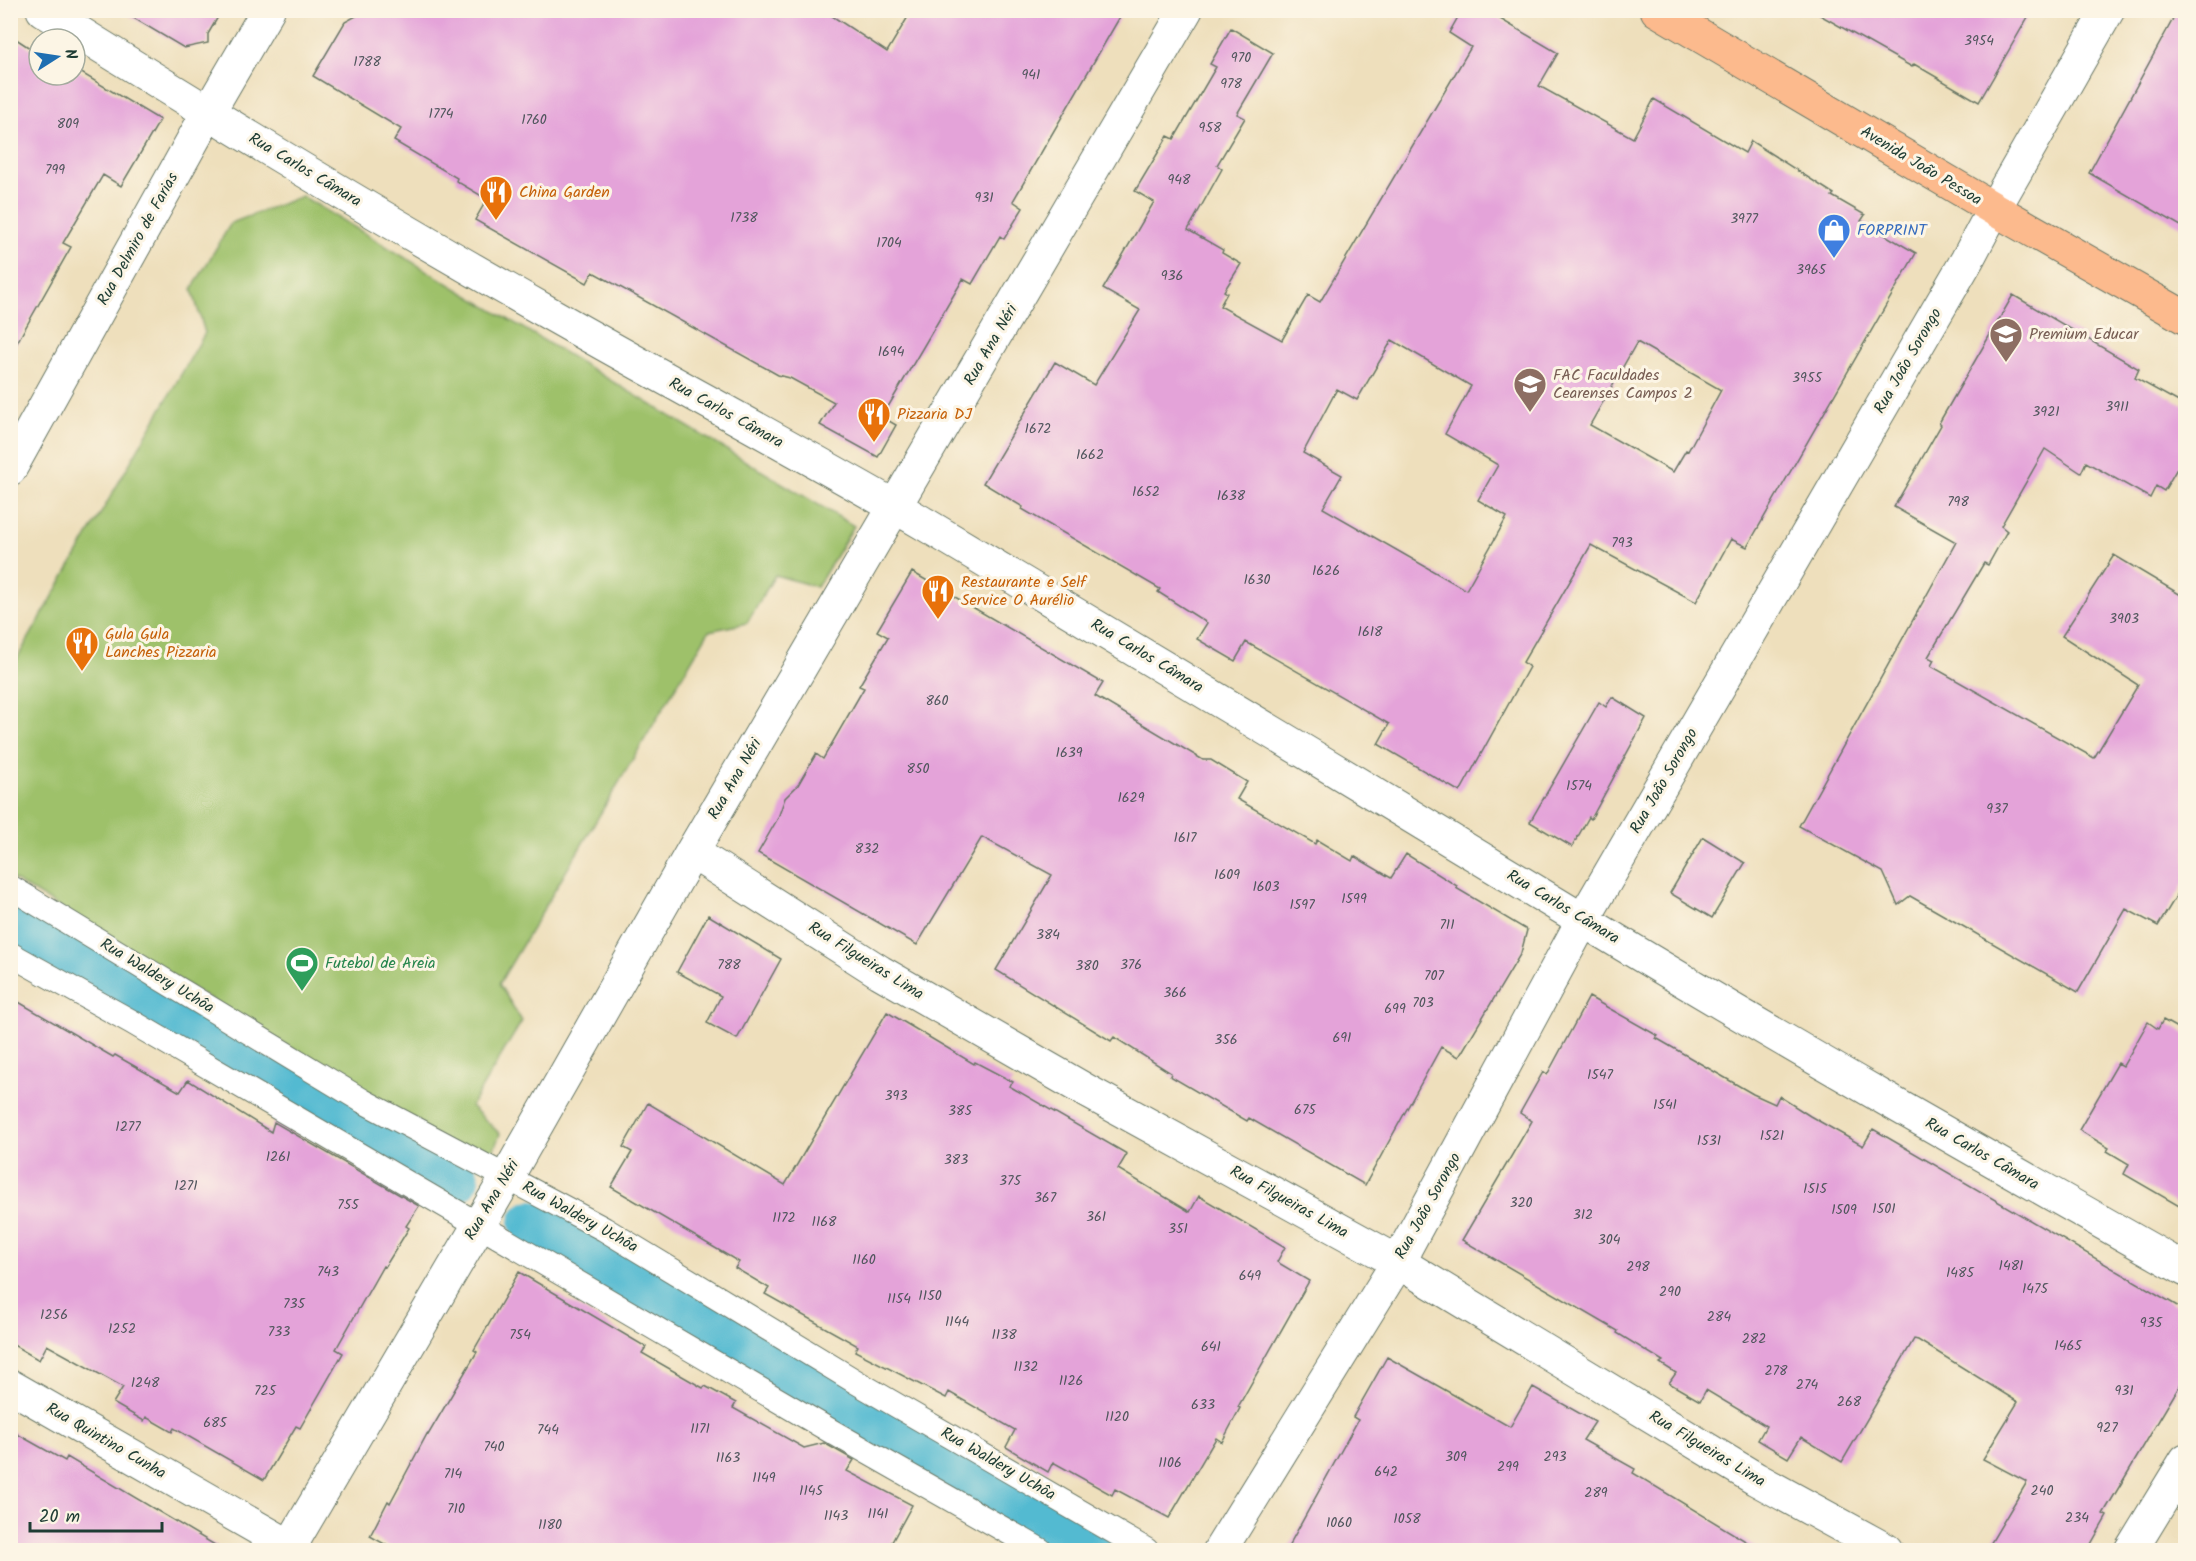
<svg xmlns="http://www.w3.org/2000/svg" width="2196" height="1561" font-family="Kalam,sans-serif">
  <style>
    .green { fill: #9ec16a; stroke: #5e7f4f; stroke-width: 1.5 }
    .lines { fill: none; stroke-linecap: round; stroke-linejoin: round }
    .canal { stroke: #53bad1; stroke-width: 46 }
    .building { fill: #e4a3d9; fill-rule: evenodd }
    .lane-casing { stroke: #677664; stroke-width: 26 }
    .street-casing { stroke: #677664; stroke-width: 35 }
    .primary-casing { stroke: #677664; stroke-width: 35 }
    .lane { stroke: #fff; stroke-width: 24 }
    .street { stroke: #fff; stroke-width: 33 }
    .primary { stroke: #fcba8d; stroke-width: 33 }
    .labels { text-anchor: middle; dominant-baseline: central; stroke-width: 6; stroke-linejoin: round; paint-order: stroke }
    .number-label { font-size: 14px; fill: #50565d }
    .street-label { font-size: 16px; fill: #1f3d34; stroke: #fcf5e5 }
    .food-label { font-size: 16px; fill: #c56008; stroke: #fcf5e5; text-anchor: start }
    .shop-label { font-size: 16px; fill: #366cbe; stroke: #fcf5e5; text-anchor: start }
    .education-label { font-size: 16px; fill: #785e54; stroke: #fcf5e5; text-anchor: start }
    .leisure-label { font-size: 16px; fill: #27864d; stroke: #fcf5e5; text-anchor: start }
  </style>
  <rect width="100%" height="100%" fill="#fcf5e5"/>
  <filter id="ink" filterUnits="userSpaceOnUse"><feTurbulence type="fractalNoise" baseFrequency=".0167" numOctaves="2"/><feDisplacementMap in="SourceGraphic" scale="12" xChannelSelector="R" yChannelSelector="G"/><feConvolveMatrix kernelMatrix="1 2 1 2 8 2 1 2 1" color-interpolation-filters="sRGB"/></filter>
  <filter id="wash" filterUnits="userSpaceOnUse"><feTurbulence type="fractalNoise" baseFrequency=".008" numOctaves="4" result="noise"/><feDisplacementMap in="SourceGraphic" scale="24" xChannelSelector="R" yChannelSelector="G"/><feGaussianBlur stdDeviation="1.35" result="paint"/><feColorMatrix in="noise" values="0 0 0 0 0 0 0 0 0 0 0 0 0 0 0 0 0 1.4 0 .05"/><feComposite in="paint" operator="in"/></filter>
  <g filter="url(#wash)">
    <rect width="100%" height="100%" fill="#eedfbc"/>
    <path class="green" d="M302 196 854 526 817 587 775 575 747 623 709 631 499 984 522 1021 471 1106 500 1134 487 1167 11 878V669L205 333 192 289 231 223Z"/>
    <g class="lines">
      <path class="canal" d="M10 920 265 1071 456 1179
        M532 1223 1093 1550"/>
    </g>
    <g id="blocks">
      <path class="building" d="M120 10H222L208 34V43L184 48Z
        M367 10H823L887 52 912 10H1124L1013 201 1023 208 1004 239 1000 236 972 284 963 279 882 417 896 425 878 457 820 425 834 402 790 378 778 375 593 272 587 283 475 220 487 199 456 181 457 178 394 141 401 129 313 76 345 22Z
        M1462 10H1485L1558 53 1539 86 1633 138 1654 99 1745 153 1751 141 1834 194 1832 196 1865 215 1861 221 1916 253 1747 547 1731 539 1696 602 1591 545 1523 662 1529 667 1460 792 1378 744 1389 724 1246 642 1235 661 1197 639 1207 623 1158 592 1160 589 1022 509 1023 507 983 483 1055 362 1094 385 1140 310 1103 289 1154 202 1135 191 1168 136 1174 139 1216 67 1210 64 1231 28 1273 53 1237 114 1245 118 1217 165 1222 169 1188 230 1223 250 1222 253 1241 264 1224 291 1227 293 1220 306 1282 340 1308 295 1320 302 1471 47 1449 33ZM1392 340 1471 386 1445 434 1498 465 1478 500 1507 517 1466 590 1323 508 1342 475 1303 453 1337 389 1357 400ZM1637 342 1721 390 1688 451 1686 450 1673 472 1590 425Z
        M1811 10H2032L1979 102 1914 64 1912 67Z
        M2178 10H2186V229L2089 173Z
        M10 35 39 54V75H72L75 77V69L160 120 121 186 103 175 63 243 71 247 10 355Z
        M2013 295 2139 369 2135 378 2186 406V453L2164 491 2156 486 2150 498 2086 462 2081 473 2045 449 2001 526 2007 531 1988 565 1984 563 1928 657 1934 660 1931 666 2094 758 2138 685 2062 636 2114 555 2186 598V880L2158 926 2126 909 2078 992 1910 896 1898 905 1883 872 1799 826 1956 542 1894 507 1941 425 1939 423Z
        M912 572 1103 683 1095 696 1203 760H1211L1247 782 1237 799 1315 844 1317 840 1352 861 1354 856 1391 878 1406 854 1457 886 1456 888 1527 930 1521 953 1459 1057 1441 1047 1365 1185 1249 1118 1247 1121 1170 1076 1171 1073 1114 1037 1111 1041 996 970 1052 875 982 837 917 945 758 853 778 818 785 798 798 785 816 754 823 759 864 688 859 686 888 637 877 631Z
        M1612 697 1646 718 1591 819 1589 817 1572 847 1530 822 1599 702 1606 707Z
        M1703 837 1745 863 1712 918 1670 893Z
        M708 915 781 959 737 1039 707 1023 721 996 677 972Z
        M10 997 113 1057 115 1055 180 1092 188 1080 271 1132 274 1122 419 1206 406 1226 409 1228 385 1267 383 1266 336 1349 343 1353 300 1428 296 1426 264 1480 174 1428 172 1432 146 1417 144 1421 113 1403 123 1387 47 1345 39 1360 10 1343Z
        M1589 997 1658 1036 1656 1038 1753 1094 1775 1104 1779 1096 1810 1116 1863 1146 1873 1129 2186 1311V1375L2103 1514 2107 1516 2087 1551H1986L2027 1482 1983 1459 2018 1402 1918 1340 1914 1339 1842 1462 1801 1437 1788 1458 1758 1440 1766 1426 1706 1390 1700 1401 1669 1383 1676 1373 1660 1363 1663 1361 1617 1333 1618 1331 1462 1240 1532 1121 1520 1113 1543 1072 1547 1075Z
        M887 1012 974 1064 975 1062 1013 1082 1009 1086 1127 1154 1118 1169 1190 1212 1199 1196 1285 1247 1277 1262 1309 1281 1238 1407 1240 1408 1222 1442 1216 1438 1169 1518 1115 1489 1112 1495 1053 1462 1048 1472 1006 1447 1015 1430 949 1392 946 1398 855 1351 858 1346 765 1294 769 1288 735 1268 739 1262 611 1187 632 1152 623 1147 648 1103 785 1185Z
        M2163 1020 2186 1033V1210L2124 1174 2129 1164 2107 1151 2109 1148 2079 1130 2118 1063 2123 1066 2148 1022 2158 1029Z
        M519 1272 646 1347 642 1353 703 1388 705 1386 736 1403 733 1408 804 1448 824 1443 854 1460 847 1471 912 1505 887 1551H397L370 1536 388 1501 390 1503 427 1434 428 1435 477 1352 474 1350Z
        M1387 1357 1510 1427 1533 1387 1595 1422 1583 1440 1635 1469 1633 1473 1762 1551H1286L1358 1420 1353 1417Z
        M10 1430 65 1461 67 1457 225 1551H10Z"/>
    </g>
  </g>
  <g filter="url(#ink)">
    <use href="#blocks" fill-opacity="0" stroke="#677664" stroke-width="1.5"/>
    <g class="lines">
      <defs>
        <path id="lane" d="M10 887 363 1101 604 1229 858 1383 1146 1550
          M10 954 132 1022 829 1430 1040 1550"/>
        <path id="street" d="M43 10C209 114 377 216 547 312 673 384 802 452 928 526 1146 656 1364 787 1581 919 1780 1040 1983 1155 2186 1270
          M10 469 208 113 268 10
          M692 852 880 972 1085 1090 1398 1262 1756 1479 1886 1550
          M10 1386 296 1550
          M288 1550 507 1177 692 852 1186 10
          M1220 1550 1398 1262 1583 920 1967 260 1994 209 2108 10
          M2131 1550 2186 1460"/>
        <path id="primary" d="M1657 10 1994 209 2186 318"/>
      </defs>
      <use href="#lane" class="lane-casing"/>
      <use href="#street" class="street-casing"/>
      <use href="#primary" class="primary-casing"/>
      <use href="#lane" class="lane"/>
      <use href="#street" class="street"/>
      <use href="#primary" class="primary"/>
    </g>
  </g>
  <defs>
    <symbol id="restaurant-pin" viewBox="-11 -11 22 30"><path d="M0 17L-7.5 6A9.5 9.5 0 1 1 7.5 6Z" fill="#e8710a" stroke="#fcf5e5"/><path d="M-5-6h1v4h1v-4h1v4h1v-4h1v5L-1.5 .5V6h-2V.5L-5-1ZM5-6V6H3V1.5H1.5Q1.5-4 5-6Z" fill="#fff"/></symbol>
    <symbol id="shop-pin" viewBox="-11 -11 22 30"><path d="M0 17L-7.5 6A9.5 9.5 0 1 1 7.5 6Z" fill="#3f7fe0" stroke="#fcf5e5"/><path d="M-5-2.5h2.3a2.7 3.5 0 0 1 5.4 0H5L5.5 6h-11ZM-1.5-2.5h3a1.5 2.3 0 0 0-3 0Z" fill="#fff"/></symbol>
    <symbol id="school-pin" viewBox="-11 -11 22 30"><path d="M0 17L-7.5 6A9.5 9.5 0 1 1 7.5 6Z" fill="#8d6e63" stroke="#fcf5e5"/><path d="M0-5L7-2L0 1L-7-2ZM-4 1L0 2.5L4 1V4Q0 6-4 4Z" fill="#fff"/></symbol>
    <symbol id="university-pin" viewBox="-11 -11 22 30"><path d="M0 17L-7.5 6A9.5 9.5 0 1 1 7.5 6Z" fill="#8d6e63" stroke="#fcf5e5"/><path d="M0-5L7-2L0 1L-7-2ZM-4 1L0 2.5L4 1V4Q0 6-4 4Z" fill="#fff"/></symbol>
    <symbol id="stadium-pin" viewBox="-11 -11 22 30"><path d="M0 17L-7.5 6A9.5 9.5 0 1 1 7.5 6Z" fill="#2e9e5b" stroke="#fcf5e5"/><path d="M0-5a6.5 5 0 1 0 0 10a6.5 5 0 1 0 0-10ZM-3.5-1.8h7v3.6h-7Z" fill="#fff"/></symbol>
  </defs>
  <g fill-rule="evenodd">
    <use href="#restaurant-pin" x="477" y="173" width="38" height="52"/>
    <use href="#shop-pin" x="1815" y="211" width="38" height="52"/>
    <use href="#school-pin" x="1987" y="315" width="38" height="52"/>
    <use href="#university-pin" x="1511" y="365" width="38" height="52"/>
    <use href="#restaurant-pin" x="855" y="395" width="38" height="52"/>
    <use href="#restaurant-pin" x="919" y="572" width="38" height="52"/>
    <use href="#restaurant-pin" x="63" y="624" width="38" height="52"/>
    <use href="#stadium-pin" x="283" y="944" width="38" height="52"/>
  </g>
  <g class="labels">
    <g class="number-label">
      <text x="1979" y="41">3954</text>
      <text x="1241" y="58">970</text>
      <text x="367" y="62">1788</text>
      <text x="1031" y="75">941</text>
      <text x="1231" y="84">978</text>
      <text x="441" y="114">1774</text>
      <text x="534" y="120">1760</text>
      <text x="68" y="124">809</text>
      <text x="1210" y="128">958</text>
      <text x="55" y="170">799</text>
      <text x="1179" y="180">948</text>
      <text x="984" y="198">931</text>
      <text x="744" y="218">1738</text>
      <text x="1744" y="219">3977</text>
      <text x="889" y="243">1704</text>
      <text x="1811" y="270">3965</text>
      <text x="1172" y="276">936</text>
      <text x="891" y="352">1694</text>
      <text x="1807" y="378">3955</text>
      <text x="2117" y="407">3911</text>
      <text x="2046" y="412">3921</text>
      <text x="1038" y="429">1672</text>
      <text x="1090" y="455">1662</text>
      <text x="1146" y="492">1652</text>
      <text x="1231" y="496">1638</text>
      <text x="1958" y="502">798</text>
      <text x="1622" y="543">793</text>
      <text x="1326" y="571">1626</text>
      <text x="1257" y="580">1630</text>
      <text x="2124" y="619">3903</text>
      <text x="1370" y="632">1618</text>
      <text x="937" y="701">860</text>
      <text x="1069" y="753">1639</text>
      <text x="918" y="769">850</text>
      <text x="1579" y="786">1574</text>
      <text x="1131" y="798">1629</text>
      <text x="1997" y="809">937</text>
      <text x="1185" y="838">1617</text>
      <text x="867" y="849">832</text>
      <text x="1227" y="875">1609</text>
      <text x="1266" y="887">1603</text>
      <text x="1354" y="899">1599</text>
      <text x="1302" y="905">1597</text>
      <text x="1447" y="925">711</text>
      <text x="1048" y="935">384</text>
      <text x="729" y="965">788</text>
      <text x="1131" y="965">376</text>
      <text x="1087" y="966">380</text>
      <text x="1434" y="976">707</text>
      <text x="1175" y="993">366</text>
      <text x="1423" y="1003">703</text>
      <text x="1395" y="1009">699</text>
      <text x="1342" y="1038">691</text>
      <text x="1226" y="1040">356</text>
      <text x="1600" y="1075">1547</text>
      <text x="896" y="1096">393</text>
      <text x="1665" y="1105">1541</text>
      <text x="1305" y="1110">675</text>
      <text x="960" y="1111">385</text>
      <text x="128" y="1127">1277</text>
      <text x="1772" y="1136">1521</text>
      <text x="1709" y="1141">1531</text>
      <text x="278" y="1157">1261</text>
      <text x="956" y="1160">383</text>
      <text x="1010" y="1181">375</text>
      <text x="186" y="1186">1271</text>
      <text x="1815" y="1189">1515</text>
      <text x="1045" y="1198">367</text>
      <text x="1521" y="1203">320</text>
      <text x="348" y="1205">755</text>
      <text x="1884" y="1209">1501</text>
      <text x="1844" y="1210">1509</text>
      <text x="1583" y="1215">312</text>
      <text x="1096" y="1217">361</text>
      <text x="784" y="1218">1172</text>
      <text x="824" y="1222">1168</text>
      <text x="1178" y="1229">351</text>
      <text x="1609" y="1240">304</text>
      <text x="864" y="1260">1160</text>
      <text x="2011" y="1266">1481</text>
      <text x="1638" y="1267">298</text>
      <text x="328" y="1272">743</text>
      <text x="1960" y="1273">1485</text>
      <text x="1250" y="1276">649</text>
      <text x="2035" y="1289">1475</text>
      <text x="1670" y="1292">290</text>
      <text x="930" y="1296">1150</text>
      <text x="899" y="1299">1154</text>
      <text x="294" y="1304">735</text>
      <text x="54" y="1315">1256</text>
      <text x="1719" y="1317">284</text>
      <text x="957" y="1322">1144</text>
      <text x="2151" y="1323">935</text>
      <text x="122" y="1329">1252</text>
      <text x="279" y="1332">733</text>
      <text x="520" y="1335">754</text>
      <text x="1004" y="1335">1138</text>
      <text x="1754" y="1339">282</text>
      <text x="2068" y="1346">1465</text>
      <text x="1211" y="1347">641</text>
      <text x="1026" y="1367">1132</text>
      <text x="1776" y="1371">278</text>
      <text x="1071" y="1381">1126</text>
      <text x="145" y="1383">1248</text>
      <text x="1807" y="1385">274</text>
      <text x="265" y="1391">725</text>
      <text x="2124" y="1391">931</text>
      <text x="1849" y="1402">268</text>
      <text x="1203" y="1405">633</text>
      <text x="1117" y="1417">1120</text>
      <text x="215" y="1423">685</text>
      <text x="2107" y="1428">927</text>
      <text x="700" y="1429">1171</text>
      <text x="548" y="1430">744</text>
      <text x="494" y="1447">740</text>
      <text x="1456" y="1457">309</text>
      <text x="1555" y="1457">293</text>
      <text x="728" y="1458">1163</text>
      <text x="1170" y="1463">1106</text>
      <text x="1508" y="1467">299</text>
      <text x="1386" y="1472">642</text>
      <text x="453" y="1474">714</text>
      <text x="764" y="1478">1149</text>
      <text x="811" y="1491">1145</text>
      <text x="2042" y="1491">240</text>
      <text x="1596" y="1493">289</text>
      <text x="456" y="1509">710</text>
      <text x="878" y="1514">1141</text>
      <text x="836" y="1516">1143</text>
      <text x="2077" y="1518">234</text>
      <text x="1407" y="1519">1058</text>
      <text x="1339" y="1523">1060</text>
      <text x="550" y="1525">1180</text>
    </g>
    <g class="street-label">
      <text transform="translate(1921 166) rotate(31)">Avenida João Pessoa</text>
      <text transform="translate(305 170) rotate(31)">Rua Carlos Câmara</text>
      <text transform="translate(138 239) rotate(-61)">Rua Delmiro de Farias</text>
      <text transform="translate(991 345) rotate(-60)">Rua Ana Néri</text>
      <text transform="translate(1908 361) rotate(-60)">Rua João Sorongo</text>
      <text transform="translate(726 413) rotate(29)">Rua Carlos Câmara</text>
      <text transform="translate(1147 656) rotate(31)">Rua Carlos Câmara</text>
      <text transform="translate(735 779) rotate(-60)">Rua Ana Néri</text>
      <text transform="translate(1664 781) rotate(-60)">Rua João Sorongo</text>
      <text transform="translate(1563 907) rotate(31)">Rua Carlos Câmara</text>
      <text transform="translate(866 961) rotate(32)">Rua Filgueiras Lima</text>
      <text transform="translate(157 976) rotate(31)">Rua Waldery Uchôa</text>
      <text transform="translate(1982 1154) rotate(30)">Rua Carlos Câmara</text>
      <text transform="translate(492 1200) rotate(-59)">Rua Ana Néri</text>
      <text transform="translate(1289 1202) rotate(29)">Rua Filgueiras Lima</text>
      <text transform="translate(1428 1206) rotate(-61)">Rua João Sorongo</text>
      <text transform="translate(580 1217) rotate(29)">Rua Waldery Uchôa</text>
      <text transform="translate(106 1441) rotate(30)">Rua Quintino Cunha</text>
      <text transform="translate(1707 1449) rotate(31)">Rua Filgueiras Lima</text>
      <text transform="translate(998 1464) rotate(30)">Rua Waldery Uchôa</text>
    </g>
    <g class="food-label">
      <text x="519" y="192">China Garden</text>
      <text x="897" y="414">Pizzaria DJ</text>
      <text x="961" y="582">Restaurante e Self<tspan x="961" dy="18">Service O Aurélio</tspan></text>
      <text x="105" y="634">Gula Gula<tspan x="105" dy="18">Lanches Pizzaria</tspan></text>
    </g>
    <g class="shop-label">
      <text x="1857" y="230">FORPRINT</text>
    </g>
    <g class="education-label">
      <text x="2029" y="334">Premium Educar</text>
      <text x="1553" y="375">FAC Faculdades<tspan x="1553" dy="18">Cearenses Campos 2</tspan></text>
    </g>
    <g class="leisure-label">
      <text x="325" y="963">Futebol de Areia</text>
    </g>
  </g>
  <rect width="2196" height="1561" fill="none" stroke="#fcf5e5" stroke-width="36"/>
  <g transform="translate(57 57) rotate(78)"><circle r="28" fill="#fcf5e5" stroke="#a4ab9e" stroke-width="1.5"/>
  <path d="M0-4.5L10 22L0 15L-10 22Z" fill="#1f6fb2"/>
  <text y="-9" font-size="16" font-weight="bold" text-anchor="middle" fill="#1f3d34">N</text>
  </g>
  <path d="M30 1522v9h132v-9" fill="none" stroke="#1f3d34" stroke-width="3"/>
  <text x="39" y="1522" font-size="18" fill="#1f3d34" stroke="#fcf5e5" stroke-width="4.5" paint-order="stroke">20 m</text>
</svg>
